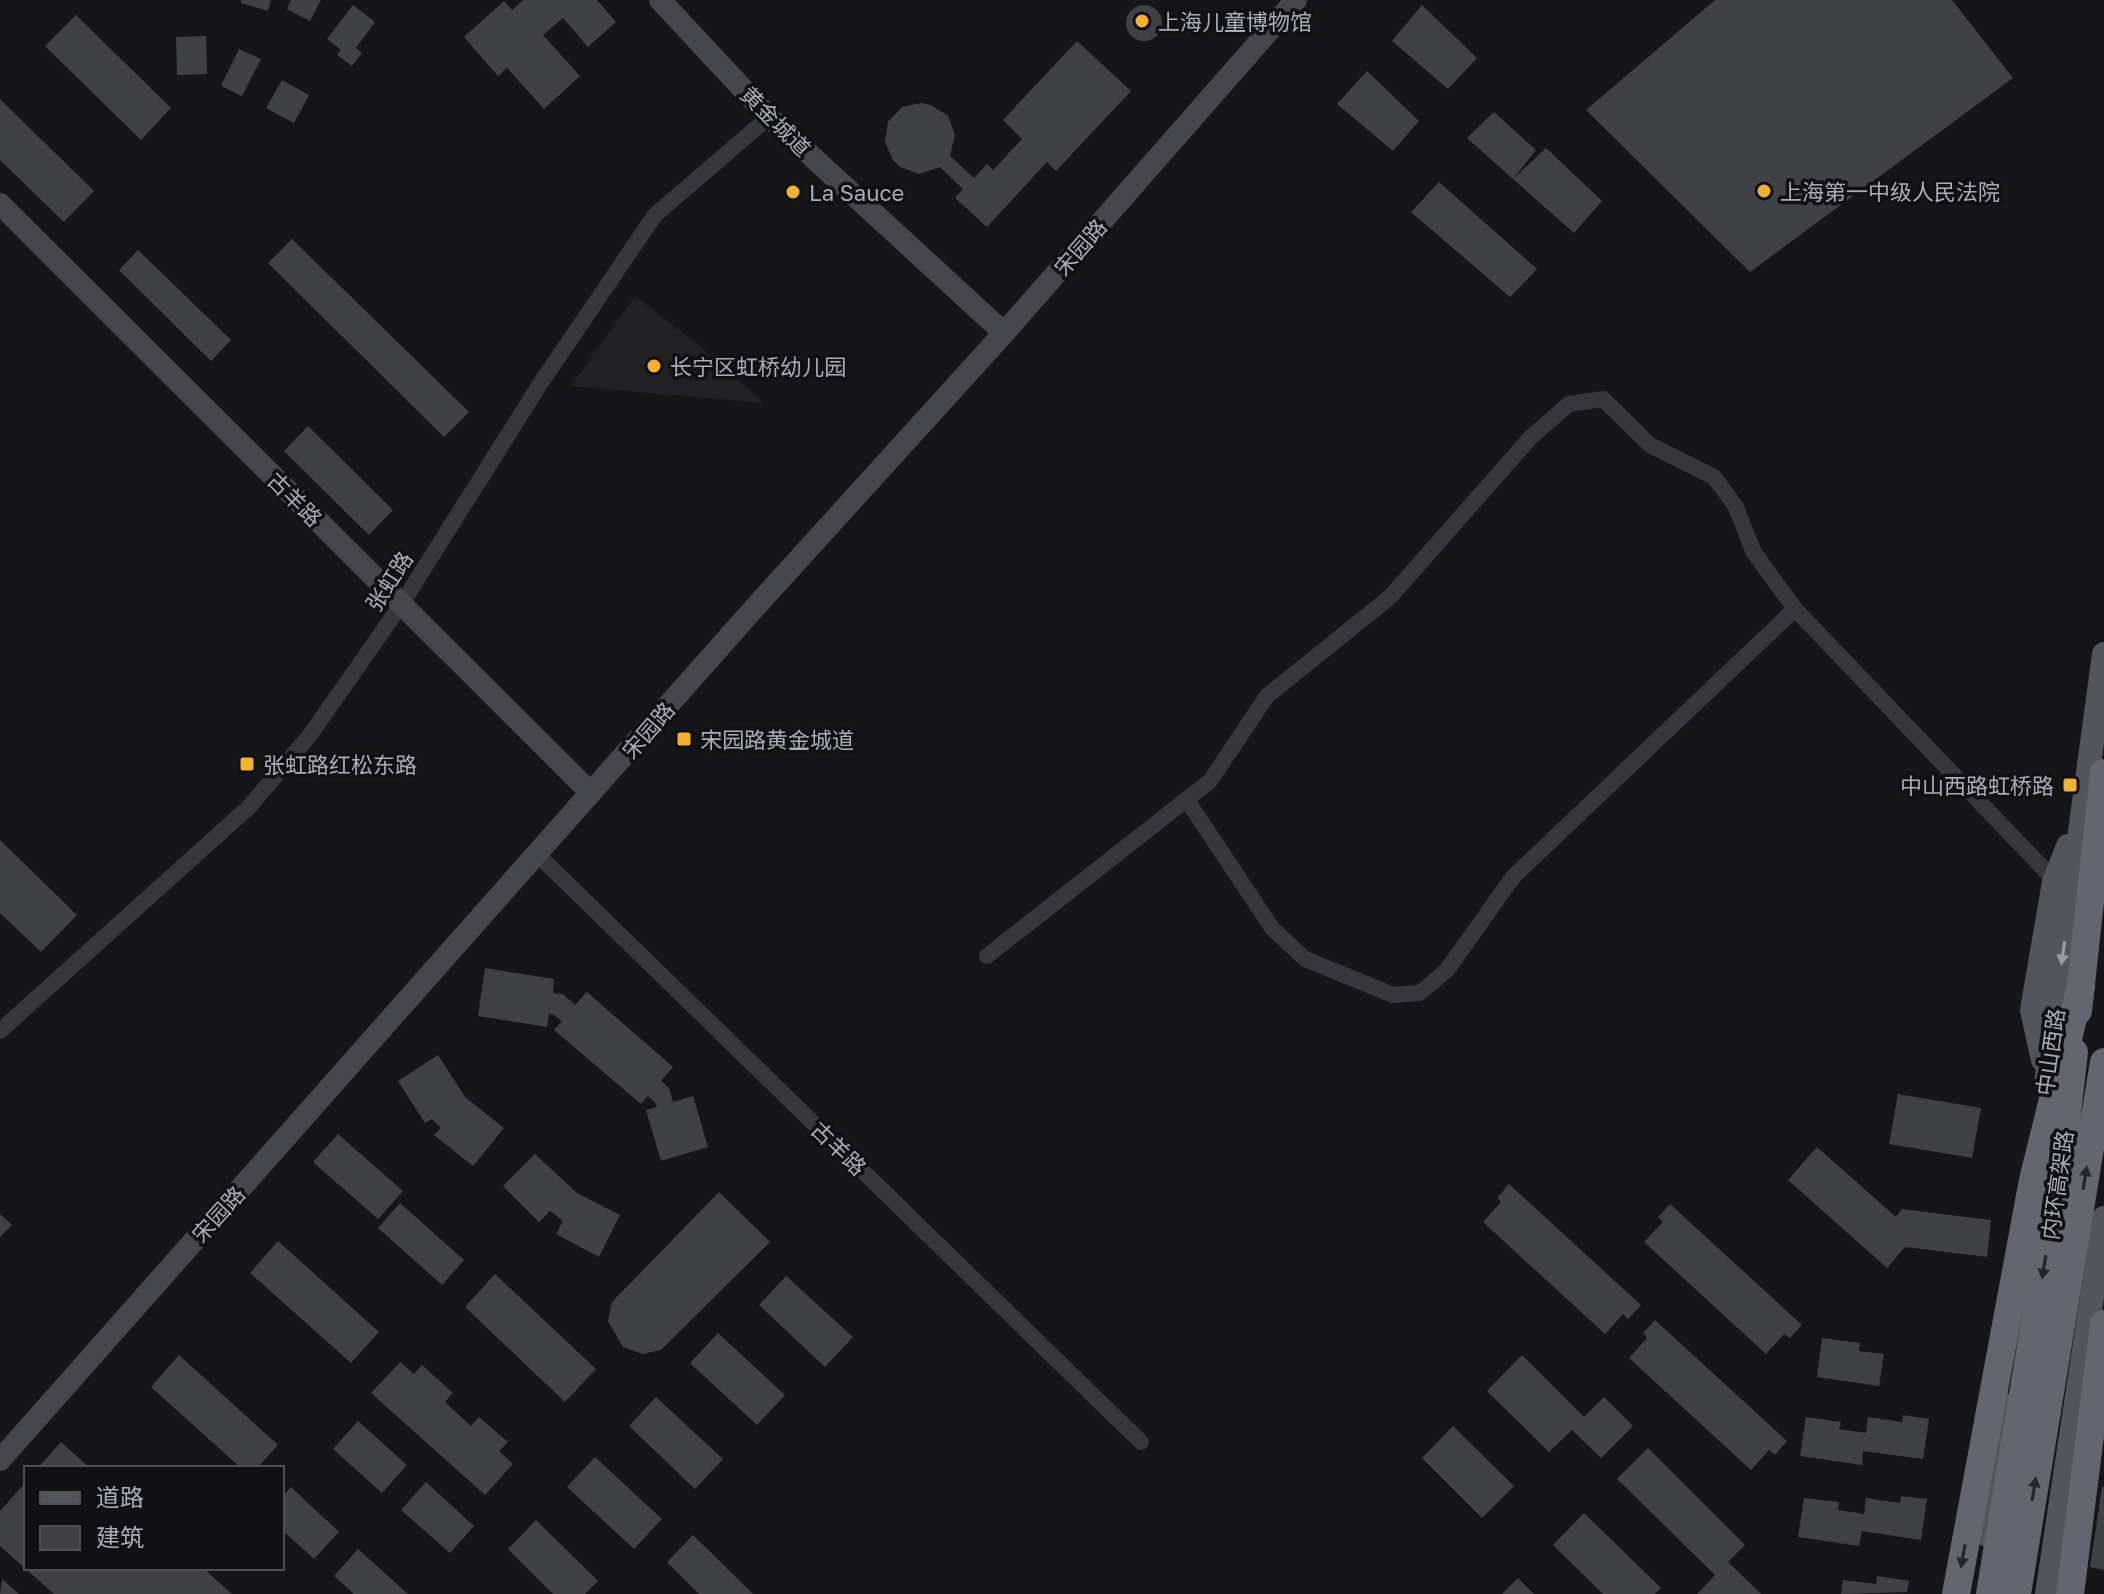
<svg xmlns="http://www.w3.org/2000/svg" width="2104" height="1594" font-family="'Golos Text','Noto Sans SC',sans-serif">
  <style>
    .built { fill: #222225 }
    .building { fill: #404145 }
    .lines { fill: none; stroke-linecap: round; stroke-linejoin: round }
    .street { stroke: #37383d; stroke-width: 16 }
    .secondary { stroke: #45474d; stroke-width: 22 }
    .primary { stroke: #53555c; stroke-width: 24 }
    .highway { stroke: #63666e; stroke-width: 28 }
    .highway-bridge { stroke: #63666e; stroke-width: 28 }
    .oneway { fill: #979ba6 }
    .oneway2 { fill: #26262a }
    .poi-dot { fill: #f2b134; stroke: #111113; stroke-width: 3 }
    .labels { text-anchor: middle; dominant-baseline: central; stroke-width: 7; stroke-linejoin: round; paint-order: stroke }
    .poi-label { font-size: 22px; fill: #a8adb8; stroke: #111113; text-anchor: start }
    .street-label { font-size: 22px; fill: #a8adb8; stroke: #111113 }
  </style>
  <rect width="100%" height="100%" fill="#161618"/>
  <path class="built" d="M635 296 700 346 764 403 571 386Z"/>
  <path class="building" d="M241 0H271L268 11 241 3Z
    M291 0H321L310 21 287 9Z
    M523 0H597L616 22 588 47 563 18 543 35 580 76 544 109 507 68 498 76 464 37 504 1 512 10Z
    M1715 0H1952L2013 78 1750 272 1586 110Z
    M1126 23a18 18 0 1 1 36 0a18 18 0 1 1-36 0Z
    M353 5 375 22 356 48 362 53 352 66 337 55 341 50 327 39Z
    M1422 5 1477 58 1448 89 1392 41Z
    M76 15 171 108 141 140 45 46Z
    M206 36 207 74 177 75 176 37Z
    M1077 41 1131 91 1056 171 1047 162 987 227 955 198 963 189 940 167 919 174 900 167 893 160 885 142 888 122 902 107 921 103 931 105 948 116 955 135 950 156 974 178 987 164 993 170 1022 139 1003 120Z
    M239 49 261 59 242 96 221 86Z
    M1367 71 1419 121 1393 151 1337 104Z
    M282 80 309 95 294 123 266 108Z
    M0 99 94 191 64 222 0 160Z
    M1494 112 1536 150 1513 179 1467 138Z
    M1546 148 1602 201 1574 233 1513 179Z
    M1439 182 1537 269 1510 297 1411 212Z
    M292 239 469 412 444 437 268 263Z
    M138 250 231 340 211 361 119 270Z
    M308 426 393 510 369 535 284 451Z
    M0 840 77 915 41 952 0 913Z
    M485 968 554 979 553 993 563 994 575 1005 587 992 673 1067 661 1081 669 1088 673 1102 693 1096 708 1147 661 1161 646 1110 657 1107 655 1102 648 1096 641 1104 554 1030 562 1021 554 1015 549 1014 547 1027 478 1016Z
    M438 1055 465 1097 504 1128 473 1166 434 1135 441 1128 432 1119 425 1123 398 1081Z
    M1898 1094 1981 1108 1972 1158 1889 1144Z
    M338 1134 403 1191 378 1219 313 1162Z
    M1817 1147 1896 1217 1902 1209 1991 1220 1987 1257 1905 1247 1887 1268 1788 1180Z
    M535 1154 577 1193 620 1215 599 1257 556 1234 563 1221 550 1211 539 1222 503 1186Z
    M1509 1184 1641 1305 1628 1319 1623 1314 1605 1334 1483 1222 1501 1202 1497 1198Z
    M719 1192 770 1242 661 1350 642 1354 623 1347 608 1321 612 1302Z
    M400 1203 464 1260 442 1285 378 1228Z
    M1670 1204 1802 1325 1790 1338 1784 1334 1766 1354 1644 1242 1663 1222 1658 1217Z
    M0 1214 12 1225 0 1237Z
    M278 1241 379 1332 351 1363 250 1273Z
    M495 1274 596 1369 565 1402 465 1307Z
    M786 1276 853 1337 825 1367 759 1305Z
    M1655 1320 1787 1441 1775 1455 1769 1450 1751 1470 1629 1358 1647 1338 1643 1333Z
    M718 1333 785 1395 757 1425 690 1363Z
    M1822 1338 1860 1343 1859 1351 1884 1354 1879 1386 1817 1377Z
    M179 1355 278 1445 257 1468H241L151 1387Z
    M1522 1355 1584 1417 1604 1397 1633 1426 1601 1458 1572 1430 1549 1452 1487 1391Z
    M400 1362 414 1374 422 1365 453 1393 445 1402 471 1426 479 1417 508 1442 499 1451 513 1464 485 1495 371 1393Z
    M656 1397 723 1459 695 1489 629 1426Z
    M1903 1415 1929 1419 1923 1459 1863 1451 1862 1465 1800 1456 1806 1417 1841 1422 1839 1429 1866 1433 1868 1417 1902 1422Z
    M358 1421 407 1465 382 1493 333 1449Z
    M1453 1426 1514 1486 1482 1518 1422 1458Z
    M61 1442 90 1468H38Z
    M1648 1448 1745 1545 1728 1562 1761 1594H1697L1715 1575 1617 1479Z
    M595 1457 662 1519 634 1549 567 1487Z
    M26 1482V1568H203L232 1594H54L0 1546V1511Z
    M426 1482 474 1526 450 1553 401 1510Z
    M291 1487 339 1532 314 1559 282 1530V1497Z
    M2102 1487H2104V1570L2090 1567Z
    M1901 1496 1927 1499 1921 1540 1862 1531 1859 1546 1798 1537 1804 1498 1839 1502 1838 1510 1864 1514 1866 1498 1900 1503Z
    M1584 1513 1661 1588 1655 1594H1603L1553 1545Z
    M536 1520 598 1581 585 1594H553L508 1549Z
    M693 1535 753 1594H699L667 1562Z
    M358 1549 408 1594H354L334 1576Z
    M1877 1576 1909 1581 1907 1592 1841 1594 1843 1580 1876 1584Z
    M1518 1578 1534 1594H1502Z
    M2 1579 19 1594H0Z"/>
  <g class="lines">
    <path class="street" d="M1187 800 1272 928 1305 959 1393 995 1420 993 1447 970 1513 877 1795 609
      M537 854 1141 1442
      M987 956 1210 781 1267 696 1390 597 1531 437 1569 404 1603 399 1650 445 1714 477 1736 507 1753 551 1795 609 2061 887
      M0 1031 249 807 310 735 401 605 540 384 655 215 769 117"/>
    <path class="secondary" d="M660 0 769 117 1004 333
      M0 204 591 793
      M0 1460 749 614 1004 333 1296 0"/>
    <path class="primary" d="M2043 1060 2032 1010 2054 882 2068 846
      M2046 1083 2104 654
      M1987 1535 2004 1405
      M2047 1594 2104 1218"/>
    <path class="highway" d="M2078 1011 2104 773
      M1990 1594 2062 1158 2074 1052
      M2017 1594 2104 1062"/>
    <path class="highway-bridge" d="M1956 1594 2033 1180 2081 986
      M2070 1594 2104 1324"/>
  </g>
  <defs><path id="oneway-solid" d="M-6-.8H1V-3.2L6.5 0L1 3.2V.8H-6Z" transform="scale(2)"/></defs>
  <use class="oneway" href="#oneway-solid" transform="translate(2063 953) rotate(98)"/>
  <g class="oneway2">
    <use href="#oneway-solid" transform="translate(2085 1178) rotate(-81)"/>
    <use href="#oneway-solid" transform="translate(2044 1267) rotate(99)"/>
    <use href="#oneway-solid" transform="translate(2034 1489) rotate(-81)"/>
    <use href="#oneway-solid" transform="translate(1963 1556) rotate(100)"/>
  </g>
  <g class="poi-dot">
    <circle cx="1142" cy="21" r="8"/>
    <circle cx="1764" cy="191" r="8"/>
    <circle cx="793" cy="192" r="8"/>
    <circle cx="654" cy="366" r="8"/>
    <rect x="676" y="731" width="16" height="16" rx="4"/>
    <rect x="239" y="756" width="16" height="16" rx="4"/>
    <rect x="2062" y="777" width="16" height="16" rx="4"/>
  </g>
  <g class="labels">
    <g class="poi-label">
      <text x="1158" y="21">上海儿童博物馆</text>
      <text x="1780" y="191">上海第一中级人民法院</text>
      <text x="809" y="192">La Sauce</text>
      <text x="670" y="366">长宁区虹桥幼儿园</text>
      <text x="700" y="739">宋园路黄金城道</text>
      <text x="263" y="764">张虹路红松东路</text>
      <text x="2054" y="785" text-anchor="end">中山西路虹桥路</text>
    </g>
    <g class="street-label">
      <text transform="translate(776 121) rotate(45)">黄金城道</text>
      <text transform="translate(1080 247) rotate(-49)">宋园路</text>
      <text transform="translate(295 499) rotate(45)">古羊路</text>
      <text transform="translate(389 581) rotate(-57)">张虹路</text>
      <text transform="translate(648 730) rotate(-49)">宋园路</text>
      <text transform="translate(2050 1052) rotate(-82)">中山西路</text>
      <text transform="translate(839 1148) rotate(44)">古羊路</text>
      <text transform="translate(2057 1185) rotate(-82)">内环高架路</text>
      <text transform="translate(218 1214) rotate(-48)">宋园路</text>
    </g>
  </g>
  <rect x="24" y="1466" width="260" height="104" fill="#111113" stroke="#4d4f55" stroke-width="2"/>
  <rect x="40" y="1492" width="40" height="12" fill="#53555c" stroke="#4d4f55" stroke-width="2"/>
  <text x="96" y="1506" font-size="24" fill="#a8adb8">道路</text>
  <rect x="40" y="1526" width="40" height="24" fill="#404145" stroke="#4d4f55" stroke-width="2"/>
  <text x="96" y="1546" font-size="24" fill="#a8adb8">建筑</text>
</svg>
